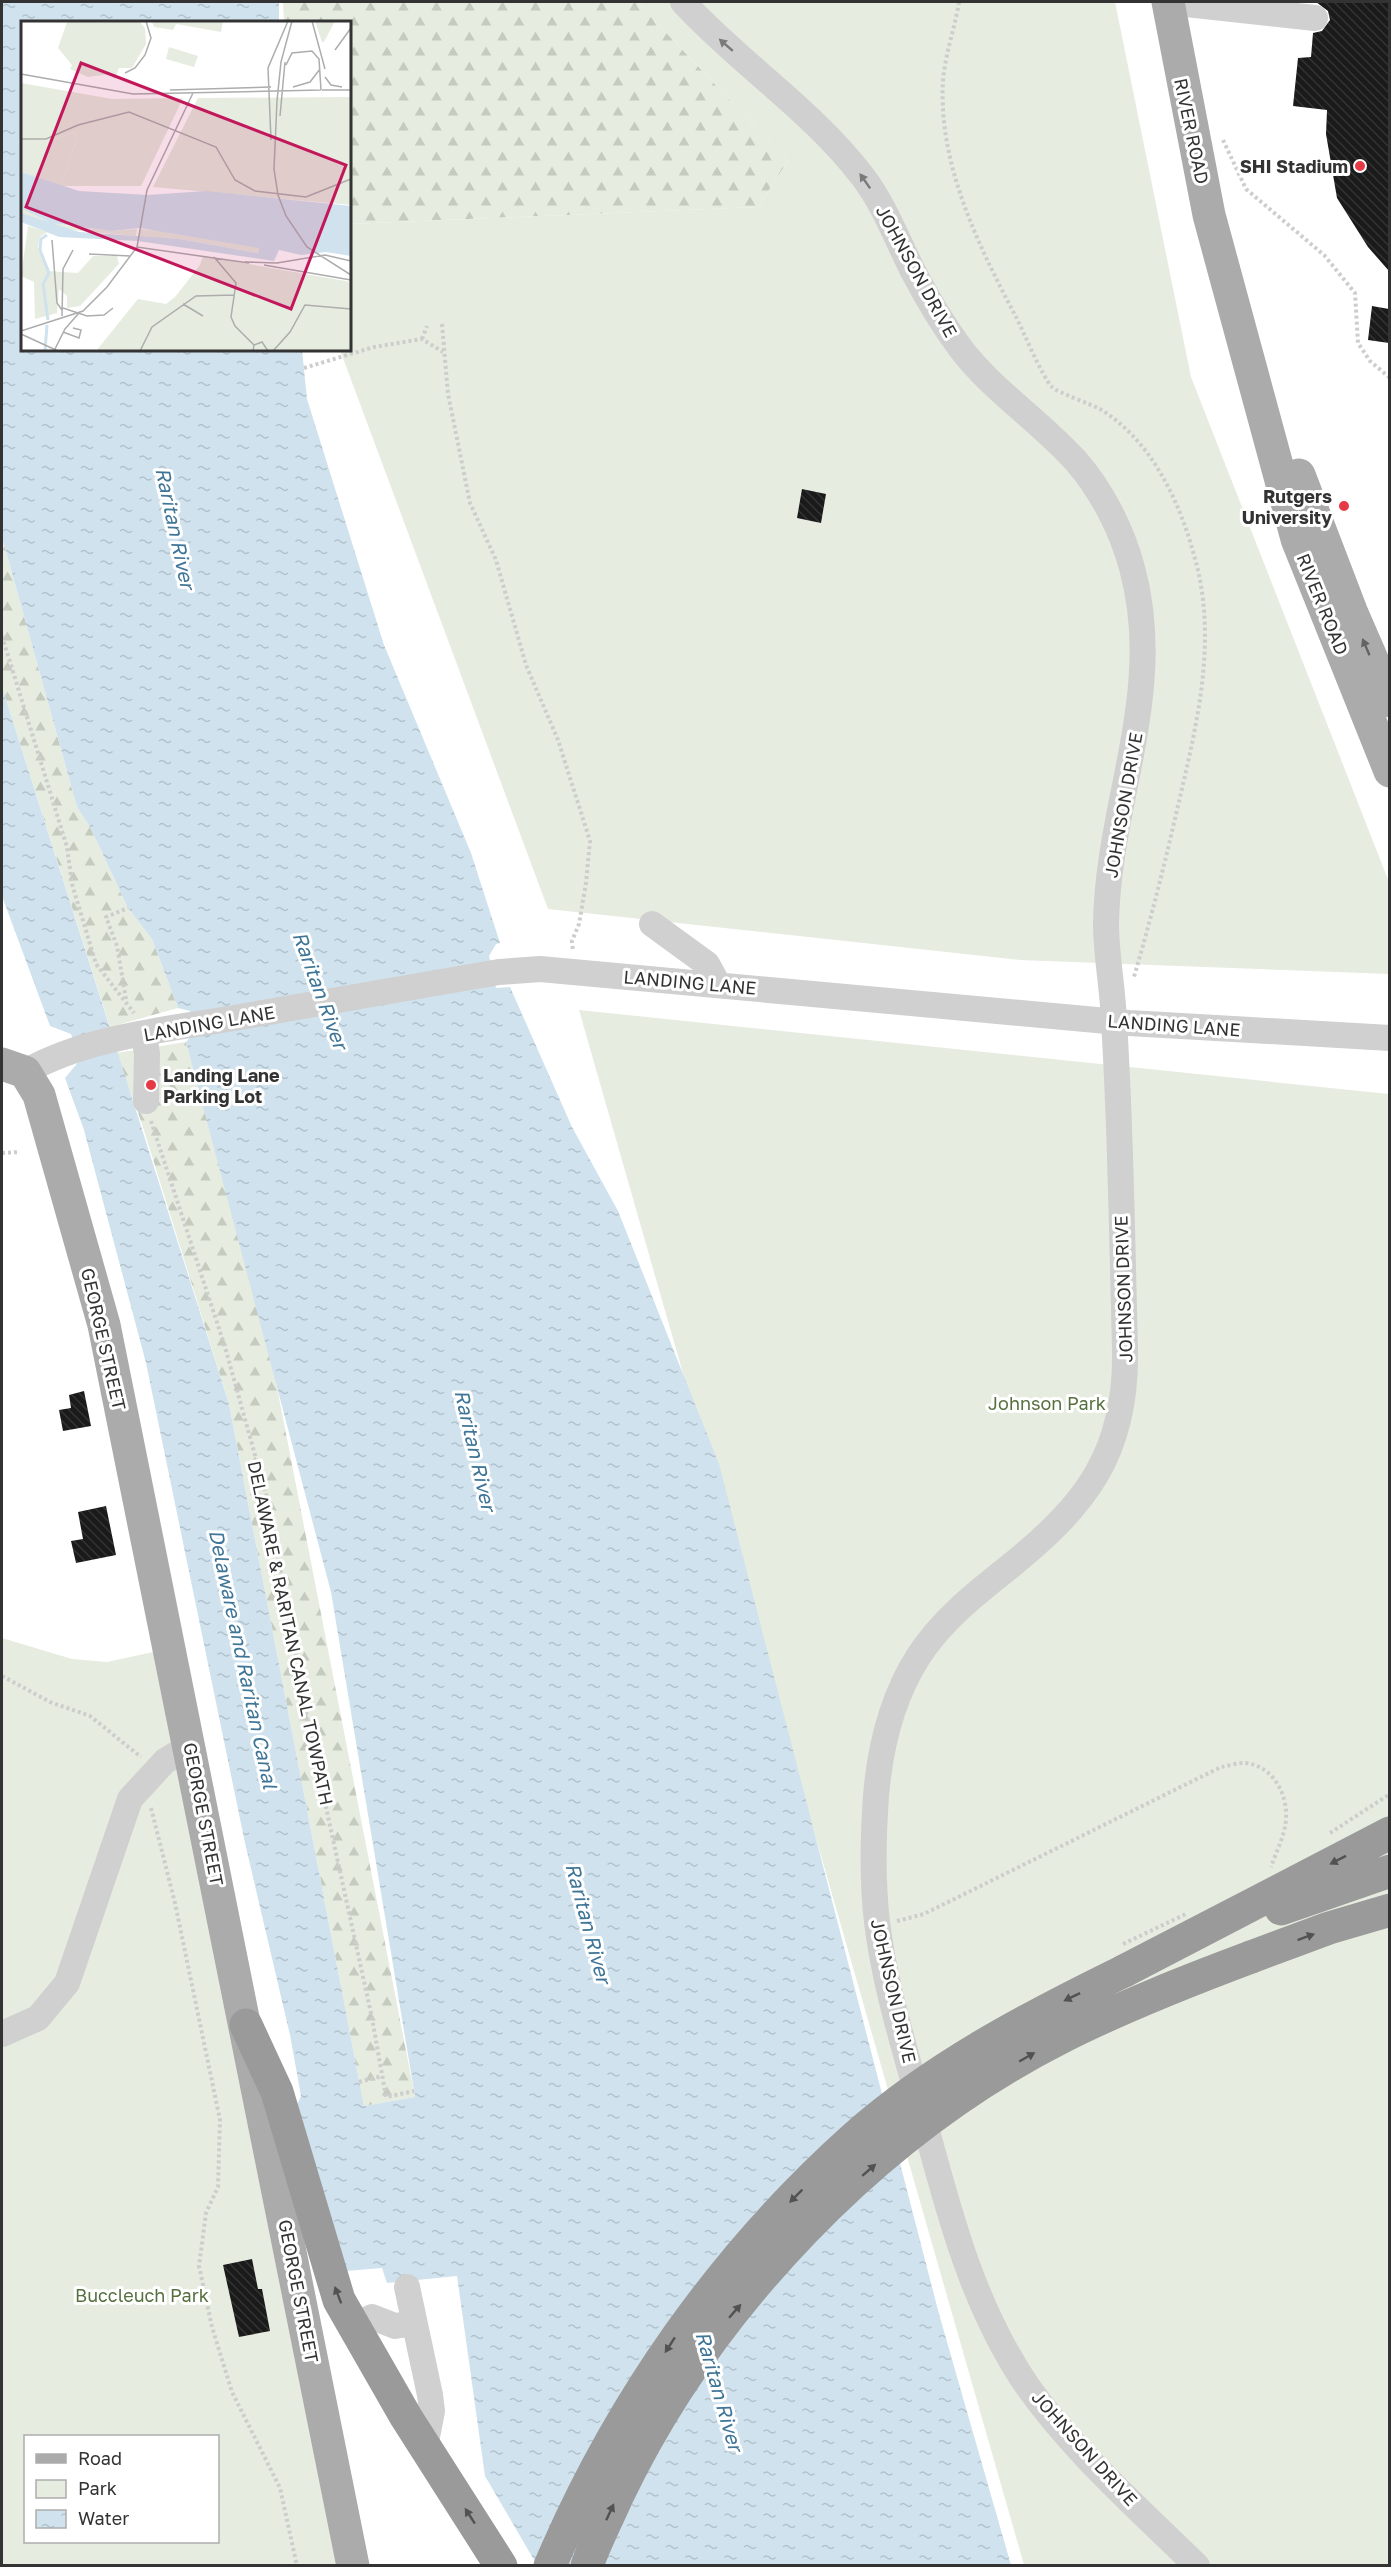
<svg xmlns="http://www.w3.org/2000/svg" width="1391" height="2567" font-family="'Golos Text',sans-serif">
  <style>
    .forest { fill: url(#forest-firs) }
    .park { fill: #e6ecdf; fill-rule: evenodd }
    .water { fill: url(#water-ripples) }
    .building { fill: url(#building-back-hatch) }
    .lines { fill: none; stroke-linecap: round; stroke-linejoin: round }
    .path { stroke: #cdcdcd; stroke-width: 4; stroke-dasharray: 3 3; stroke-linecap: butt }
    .minor { stroke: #d0d0d0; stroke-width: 26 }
    .major { stroke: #ababab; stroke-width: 33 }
    .highway { stroke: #9a9a9a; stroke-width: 33 }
    .path-bridge { stroke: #cdcdcd; stroke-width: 4; stroke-dasharray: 3 3; stroke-linecap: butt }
    .highway-bridge { stroke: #9a9a9a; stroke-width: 33 }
    .oneway { fill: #7a7a7a }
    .oneway2 { fill: #636363 }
    .oneway3 { fill: #525252 }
    .poi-dot { fill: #e63946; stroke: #fff; stroke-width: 2 }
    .labels { text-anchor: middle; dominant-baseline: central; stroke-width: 6; stroke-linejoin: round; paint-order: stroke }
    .street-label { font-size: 18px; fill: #333; stroke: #fff }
    .poi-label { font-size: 18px; font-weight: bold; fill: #333; stroke: #fff; text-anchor: end }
    .park-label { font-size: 18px; fill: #56703f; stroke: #fff }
    .water-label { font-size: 20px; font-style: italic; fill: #3f7597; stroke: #fff }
    .inset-river { fill: none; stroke: #cfe2ee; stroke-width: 3 }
    .inset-road { fill: none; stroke: #adadad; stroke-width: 1.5 }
    .view { fill: #c2185b; fill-opacity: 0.15; stroke: #c2185b; stroke-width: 3 }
    .inset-edge { fill: none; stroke: #333; stroke-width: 3 }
  </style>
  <defs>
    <pattern id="forest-firs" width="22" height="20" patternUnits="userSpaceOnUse" patternTransform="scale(1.5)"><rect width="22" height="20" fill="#e6ecdf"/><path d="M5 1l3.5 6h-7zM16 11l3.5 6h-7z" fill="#c6cbc0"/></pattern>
    <pattern id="water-ripples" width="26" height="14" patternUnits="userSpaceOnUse" patternTransform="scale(1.5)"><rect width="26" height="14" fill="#cfe2ee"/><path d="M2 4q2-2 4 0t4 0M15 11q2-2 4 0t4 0" fill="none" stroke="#b2c2cd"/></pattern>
    <pattern id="building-back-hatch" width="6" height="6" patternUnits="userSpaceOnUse" patternTransform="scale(1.5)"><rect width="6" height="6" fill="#1a1a1a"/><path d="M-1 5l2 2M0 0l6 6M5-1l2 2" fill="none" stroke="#333"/></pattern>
  </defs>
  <rect width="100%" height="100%" fill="#fff"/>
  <path class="forest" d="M283 2H637L788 161 758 207 350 224V22H284Z
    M2 537 77 807 90 827 128 908 152 939 178 1008 110 1027 2 687Z
    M186 1042 267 1336 415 2097 364 2106 229 1404 142 1124 116 1053Z"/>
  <path class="park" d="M637 2H1115L1191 377 1389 882V974L1020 960 548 909 340 350H350V224L758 207 788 161Z
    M579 1010 1389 1094V2565H1024Z
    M2 1638 72 1659 107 1662 158 1651 339 2565H2ZM26 2436H218V2542H26Z"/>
  <path class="water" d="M2 2H279V22H22V350H302L307 399 384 645 471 853 500 943 496 944 489 956 496 988 510 987 572 1127 618 1211 719 1464 939 2314 1011 2565H537L485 2476 457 2276 387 2283 382 2268 346 2271 295 2109 301 2096 290 2035 245 1843 146 1363 84 1130 65 1078 80 1060 71 1034 50 1026 2 896V687L229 1404 364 2106 415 2097 331 1592 186 1042 196 1031 190 1011 178 1008 152 939 128 908 90 827 77 807 2 537Z"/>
  <path class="building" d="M1316 2H1389V271L1368 247 1337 198 1326 134 1327 110 1293 106 1298 58 1311 57 1313 33 1322 31 1330 20 1328 11Z
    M1372 306 1389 309V343L1368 340Z
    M802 489 826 494 821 523 797 518Z
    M84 1391 91 1426 63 1431 59 1410 71 1408 69 1395Z
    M106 1506 116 1555 76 1563 71 1541 83 1539 78 1512Z
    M252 2259 258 2289H262L270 2331 239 2337 223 2265Z"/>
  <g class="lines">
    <path class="path" d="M959 2C955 28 945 54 943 81 938 163 978 245 1015 315 1024 332 1041 375 1052 387 1056 392 1091 404 1100 409 1151 440 1179 500 1194 555 1219 640 1196 728 1177 810 1164 867 1150 922 1134 977
      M1223 140 1246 189 1324 255 1355 293 1358 343 1370 361 1390 378
      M442 324 448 394 470 503 496 560 526 665 558 740 590 841 586 883 579 924 572 941 573 952
      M422 339 427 326
      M304 368 374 347 422 339 443 352
      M2 636 67 847 72 884 96 964 134 1013
      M126 999 117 946 106 917 128 908
      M151 1121 225 1347 268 1502 310 1734 372 2018 386 2097 414 2091
      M2 1153 20 1152
      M2 1676 50 1702 90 1716 141 1757
      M151 1808 175 1903 220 2120 218 2187 206 2213 199 2266 212 2327 232 2392 280 2488 297 2566
      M1330 1833 1390 1794
      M897 1921 924 1914 1221 1767C1228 1766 1237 1763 1244 1763 1277 1765 1292 1803 1284 1831 1281 1843 1275 1855 1271 1867
      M359 2082 382 2076"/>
    <path class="minor" d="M683 2C739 63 813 111 863 177 885 206 897 240 913 271 927 298 943 325 961 349 994 392 1040 421 1076 461 1102 491 1122 530 1132 568 1166 691 1108 802 1106 923 1106 956 1113 989 1114 1022 1121 1131 1122 1241 1125 1350 1127 1454 1085 1506 1008 1568 975 1594 941 1621 918 1657 892 1698 880 1747 876 1796 873 1838 872 1880 877 1922 885 1989 907 2055 924 2120 949 2213 973 2307 1028 2387 1075 2453 1139 2509 1197 2566
      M1168 2 1315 18
      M652 924 707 964 718 984
      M144 1035 147 1054 146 1101
      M25 1072C87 1037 164 1030 234 1018 322 1003 411 987 499 972L540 969 1129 1023 1390 1038
      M2 2034 38 2018 67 1983 130 1799 165 1761 190 1746
      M407 2287 430 2395 432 2411 425 2447
      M353 2327 372 2317 395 2326 414 2323"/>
    <path class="major" d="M1168 2 1209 215 1297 539 1390 771
      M1299 475 1351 611 1390 701
      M2 1064 25 1072 39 1095 104 1325 353 2566"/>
    <path class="highway" d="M1281 1909 1390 1871
      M1251 1957 1329 1928 1390 1910
      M1124 1971 1390 1833
      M246 2025 277 2092 339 2300 406 2417 501 2566"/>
    <path class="path-bridge" d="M1123 1944 1188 1913"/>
    <path class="highway-bridge" d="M550 2566C619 2403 723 2255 855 2137 934 2067 1030 2017 1124 1971
      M587 2566C595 2542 607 2520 617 2497 707 2308 874 2132 1062 2037 1123 2006 1187 1981 1251 1957"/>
  </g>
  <defs><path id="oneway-solid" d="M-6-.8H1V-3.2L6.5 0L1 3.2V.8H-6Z" transform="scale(1.5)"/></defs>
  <g class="oneway">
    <use href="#oneway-solid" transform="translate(726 45) rotate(-139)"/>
    <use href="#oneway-solid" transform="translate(865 181) rotate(-125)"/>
  </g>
  <use class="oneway2" href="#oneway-solid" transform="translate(1366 647) rotate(-113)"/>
  <g class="oneway3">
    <use href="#oneway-solid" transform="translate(1338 1860) rotate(153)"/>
    <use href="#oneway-solid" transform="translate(1306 1937) rotate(-20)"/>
    <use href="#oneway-solid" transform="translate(1072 1997) rotate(154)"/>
    <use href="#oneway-solid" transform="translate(1027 2057) rotate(-30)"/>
    <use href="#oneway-solid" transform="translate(869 2170) rotate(-41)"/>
    <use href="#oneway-solid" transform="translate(796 2196) rotate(135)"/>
    <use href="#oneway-solid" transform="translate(338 2295) rotate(-111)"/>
    <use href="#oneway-solid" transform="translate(735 2311) rotate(-49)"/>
    <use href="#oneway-solid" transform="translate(670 2345) rotate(123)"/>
    <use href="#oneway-solid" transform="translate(610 2512) rotate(-65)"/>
    <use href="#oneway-solid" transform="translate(470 2516) rotate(-123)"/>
  </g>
  <g class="poi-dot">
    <circle cx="1360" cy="166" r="6"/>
    <circle cx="1344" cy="506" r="6"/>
    <circle cx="151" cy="1085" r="6"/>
  </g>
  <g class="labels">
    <g class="street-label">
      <text transform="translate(1192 131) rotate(78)">RIVER ROAD</text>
      <text transform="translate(917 271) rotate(61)">JOHNSON DRIVE</text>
      <text transform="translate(1323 604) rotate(68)">RIVER ROAD</text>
      <text transform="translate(1123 805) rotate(-80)">JOHNSON DRIVE</text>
      <text transform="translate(690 982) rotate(5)">LANDING LANE</text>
      <text transform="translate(209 1023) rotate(-10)">LANDING LANE</text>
      <text transform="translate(1174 1025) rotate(4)">LANDING LANE</text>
      <text transform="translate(1123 1289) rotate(-92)">JOHNSON DRIVE</text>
      <text transform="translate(104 1339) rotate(77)">GEORGE STREET</text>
      <text transform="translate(291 1633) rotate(78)">DELAWARE &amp; RARITAN CANAL TOWPATH</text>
      <text transform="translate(204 1814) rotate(79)">GEORGE STREET</text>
      <text transform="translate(894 1991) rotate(77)">JOHNSON DRIVE</text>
      <text transform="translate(299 2291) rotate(79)">GEORGE STREET</text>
      <text transform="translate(1085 2448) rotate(48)">JOHNSON DRIVE</text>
    </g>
    <g class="poi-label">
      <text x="1348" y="166">SHI Stadium</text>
      <text x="1332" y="496">Rutgers<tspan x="1332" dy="21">University</tspan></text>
      <text x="163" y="1075" text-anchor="start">Landing Lane<tspan x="163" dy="21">Parking Lot</tspan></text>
    </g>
    <g class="park-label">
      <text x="1047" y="1403">Johnson Park</text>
      <text x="142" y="2295">Buccleuch Park</text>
    </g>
    <g class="water-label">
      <text transform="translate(176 528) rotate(78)">Raritan River</text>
      <text transform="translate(321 990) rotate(70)">Raritan River</text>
      <text transform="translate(476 1450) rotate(77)">Raritan River</text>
      <text transform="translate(244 1659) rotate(78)">Delaware and Raritan Canal</text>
      <text transform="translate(589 1923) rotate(75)">Raritan River</text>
      <text transform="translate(720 2391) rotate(74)">Raritan River</text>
    </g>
  </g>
  <g transform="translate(21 21)">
    <rect width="330" height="330" fill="#fff"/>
    <path d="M294 0H314L303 21H301ZM53 111 56 116 40 165 0 151V122H25ZM0 187 42 204 91 210 116 208 115 215 39 208 0 192ZM7 205 26 211 19 216 17 226 27 250 57 252 72 235H96L98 243 59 285 46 287V275L38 268 36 292 14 298 13 261 0 255ZM120 208 153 211 238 226 237 232 159 218 118 216Z" fill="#e6ecdf"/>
    <path d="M118 0 124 7 125 23 111 47H98L94 58 88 53 67 56 49 48 51 44 37 27 46 1ZM202 0 200 11 155 3 152 9 133 6 131 1ZM148 26 177 35 173 46 145 38ZM0 62 91 78 162 77 120 165H40L56 116 53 111 25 122H0ZM330 76V184L132 166 177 77ZM182 235 330 261V330H75L117 278 145 283 154 276 179 244Z" fill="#e6ecdf"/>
    <path d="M0 151 58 170 126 174 185 170 330 185V235L305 231 280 234 258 229 253 240 117 220 38 216 0 201V192L58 211 159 218 237 232 238 227 119 207 91 210 30 202 0 187Z" fill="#cfe2ee"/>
    <path class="inset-river" d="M26 214 20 218 19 229 28 252 22 263 27 299M24 330 26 304"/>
    <path class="inset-road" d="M271 0 260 41 256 80 253 148 257 174 265 195 286 226 330 254M291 0 304 48M314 29 330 7M265 44 271 32 291 30 298 38 300 69M104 52 114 47 124 34 130 17 125 0M0 53 112 73 300 69M304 56 310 64 321 66M272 66 289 61 299 48M149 69 250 66M301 69H330M259 95 264 41M0 118H25L57 104 108 91 195 126 214 159 234 170 285 176 330 158M250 119 247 47 267 0M31 219 36 282 41 289M116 226 126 169 172 72M68 233 109 235M193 236 215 262 210 296 214 305 233 324M224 241 256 242 304 234 330 240M243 244 330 259M162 283 182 295M42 287 66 295 83 294 92 287M41 295 42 248 52 229M0 310 62 290 86 266 116 226 228 242M42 311 58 317 60 309 52 307M0 313 37 330M34 328 44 308 58 292M119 330 131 306 175 275 213 274M232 330 233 324 241 321 247 330M252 330 269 311 284 284 330 288"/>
    <path class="view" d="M60 42 325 144 270 288 5 186Z"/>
    <rect width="330" height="330" class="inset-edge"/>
  </g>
  <rect width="1391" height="2567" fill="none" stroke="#333333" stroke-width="6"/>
  <rect x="24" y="2435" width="195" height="108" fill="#ffffff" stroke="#adadad" stroke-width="1.5"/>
  <rect x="36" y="2454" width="30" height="9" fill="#ababab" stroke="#adadad" stroke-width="1.5"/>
  <text x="78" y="2465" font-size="18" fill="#333333">Road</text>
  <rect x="36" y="2480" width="30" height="18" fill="#e6ecdf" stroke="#adadad" stroke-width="1.5"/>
  <text x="78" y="2495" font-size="18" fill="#333333">Park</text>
  <rect x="36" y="2510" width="30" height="18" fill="url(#water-ripples)" stroke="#adadad" stroke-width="1.5"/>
  <text x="78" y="2525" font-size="18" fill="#333333">Water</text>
</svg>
